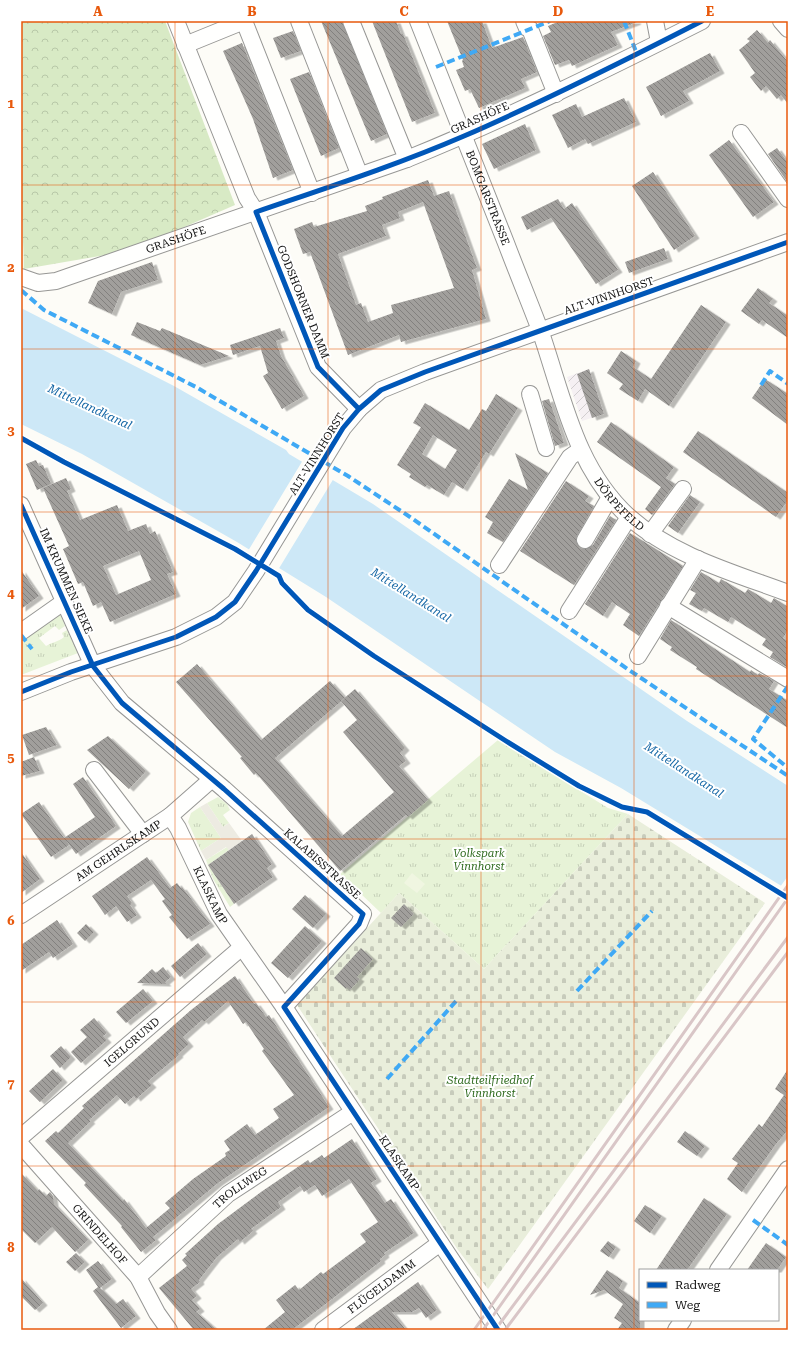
<svg xmlns="http://www.w3.org/2000/svg" width="809" height="1351" font-family="'Roboto Serif',serif">
  <style>
    .industrial { fill: url(#industrial-furrows) }
    .grass { fill: url(#grass-tufts) }
    .forest { fill: url(#forest-crowns) }
    .cemetery { fill: url(#cemetery-stones) }
    .pitch { fill: #f0f6e1 }
    .plaza { fill: #edebe2 }
    .water { fill: #cde8f7 }
    .pier { fill: #fdfcf7 }
    .building { fill: url(#building-back-hatch); fill-rule: evenodd; filter: url(#shadow) }
    .lines { fill: none; stroke-linecap: round; stroke-linejoin: round }
    .minor-casing { stroke: #979795; stroke-width: 18 }
    .minor { stroke: #fffffe; stroke-width: 16 }
    .rail { stroke: #d9c6c7; stroke-width: 3 }
    .quiet { stroke: #3fa9f5; stroke-width: 4; stroke-dasharray: 8 4; stroke-linecap: butt }
    .cycleway-casing { stroke: #fff; stroke-width: 8 }
    .cycleway { stroke: #0057b8; stroke-width: 5 }
    .grid { fill: none; stroke: #e8590c; stroke-width: 1; stroke-opacity: 0.55 }
    .labels { text-anchor: middle; dominant-baseline: central; stroke-width: 4; stroke-linejoin: round; paint-order: stroke }
    .street-label { font-size: 11px; fill: #111; stroke: #fff }
    .park-label { font-size: 11px; font-style: italic; fill: #2f6b1f; stroke: #fff }
    .water-label { font-size: 12px; font-style: italic; fill: #1768a6; stroke: #fff }
    .neatline { fill: none; stroke: #e8590c; stroke-width: 1.5 }
    .grid-label { font-size: 13px; text-anchor: middle; font-weight: bold; fill: #e8590c }
  </style>
  <defs>
    <pattern id="industrial-furrows" width="10" height="10" patternUnits="userSpaceOnUse"><rect width="10" height="10" fill="#f5f0f3"/><path d="M-1 1l2-2M0 10L10 0M9 11l2-2" fill="none" stroke="#d1cdcf"/></pattern>
    <pattern id="grass-tufts" width="24" height="20" patternUnits="userSpaceOnUse"><rect width="24" height="20" fill="#e7f3d7"/><path d="M3 7l-1-3M5 7V3M7 7l1-3M15 17l-1-3M17 17v-4M19 17l1-3" fill="none" stroke="#c5cfb8"/></pattern>
    <pattern id="forest-crowns" width="20" height="18" patternUnits="userSpaceOnUse"><rect width="20" height="18" fill="#d8eac5"/><path d="M2 6a3 3 0 1 1 6 0M12 15a3 3 0 1 1 6 0" fill="none" stroke="#b8c8a8"/></pattern>
    <pattern id="cemetery-stones" width="16" height="16" patternUnits="userSpaceOnUse"><rect width="16" height="16" fill="#e9eedb"/><path d="M2 7V4a2 2 0 0 1 4 0v3zM10 15v-3a2 2 0 0 1 4 0v3z" fill="#c7cbbb"/></pattern>
    <pattern id="building-back-hatch" width="6" height="6" patternUnits="userSpaceOnUse"><rect width="6" height="6" fill="#a19f9c"/><path d="M-1 5l2 2M0 0l6 6M5-1l2 2" fill="none" stroke="#82807e"/></pattern>
    <filter id="shadow"><feDropShadow dx="4.5" dy="2.5" stdDeviation="0" flood-color="#0004"/></filter>
  </defs>
  <rect width="100%" height="100%" fill="#fdfcf7"/>
  <path class="industrial" d="M589 369 604 414 582 421 567 377Z"/>
  <path class="grass" d="M60 613 65 626 59 630 55 626 39 638 46 646C52 642 58 642 64 637L62 633 67 630 78 653 21 675V640Z
    M498 740 608 808 628 814 484 969 399 893 381 913 340 874Z
    M218 797 227 804 230 810 223 815 229 823 223 827 207 803Z
    M200 807 221 838 201 851 188 822 191 813Z
    M227 847 229 850 208 865 234 904 230 907 213 879 206 860Z"/>
  <path class="forest" d="M21 21H165L235 205 129 251 24 269 21 187Z"/>
  <path class="cemetery" d="M628 814 765 903 488 1289 458 1250 297 1005 399 893 484 969Z"/>
  <path class="pitch" d="M21 187 24 269 21 268Z
    M412 873 425 884 417 893 404 883Z"/>
  <path class="plaza" d="M207 803 223 827 229 823 242 841 229 850 226 847 206 860 201 851 221 838 200 807Z"/>
  <path class="water" d="M21 308 174 386 286 450 289 454 373 504 687 721 788 786V890L621 788 555 752 326 597 237 542 82 454 21 424Z"/>
  <path class="pier" d="M303 460 334 478 278 570 248 551Z
    M788 876V892L780 887Z"/>
  <path class="building" d="M321 21H342L387 134 371 141Z
    M372 21H396L401 34H403L435 113 412 122Z
    M447 21H482L492 48 523 37 537 72 521 79 525 88 479 108 470 89 465 91 456 70 464 67 462 61 463 60Z
    M560 21H636L637 22 611 32 618 45 572 66 569 60 555 65 543 36 551 32 548 26Z
    M757 30 768 43 770 40 788 62V104L781 95 777 99 766 86 761 91 750 77 755 73 739 50 750 41 747 39Z
    M293 31 301 51 281 58 273 38Z
    M242 43 293 170 273 178 253 119 223 51Z
    M710 53 720 71 683 91 689 101 661 116 646 87Z
    M309 72 339 148 321 156 290 79Z
    M624 98 636 122 588 144 585 139 568 148 552 115 576 104 582 117Z
    M525 124 536 150 494 169 482 144Z
    M729 140 774 202 753 217 709 155Z
    M777 148 788 163V183L768 154Z
    M653 172 695 236 674 250 632 186Z
    M428 180 434 196 449 191 477 268 472 270 486 319 401 342 399 335 348 355 310 252 303 254 294 229 312 222 314 227 367 211 365 206 383 199 382 197ZM423 202 454 288 391 305 393 313 368 322 361 303 356 305 338 254 386 236 382 225 400 218 398 212Z
    M558 199 564 209 572 203 618 270 596 284 551 218 527 230 521 217Z
    M664 248 668 259 629 273 625 262Z
    M152 262 158 280 121 292 112 314 88 303 98 281Z
    M758 288 773 299 769 303 788 316V338L762 320 759 324 741 311Z
    M701 305 726 322 669 406 645 389 638 401 619 389 623 384 607 373 621 351 636 361 633 367 651 379Z
    M137 322 160 331 162 328 229 356 200 365 131 335Z
    M280 328 284 338 276 341 281 356 304 396 282 409 263 376 268 373 260 346 233 355 230 345Z
    M589 369 604 414 592 418 577 374Z
    M765 379 788 394V425L752 398Z
    M496 394 518 408 489 454 486 452 463 489 452 482 444 495 427 485 425 487 409 477 411 474 397 465 421 427 413 423 425 403 469 430 482 409 486 411ZM433 435 457 450 445 469 422 454Z
    M549 399 564 443 555 446 542 401Z
    M611 422 674 467 666 478 675 484 652 515 645 509 661 487 597 442Z
    M698 431 788 493V500L776 517 683 452Z
    M515 453 548 473 503 542 487 533 493 522 485 517 509 479 528 490Z
    M36 460 39 466 43 465 51 484 37 490 26 464Z
    M66 478 71 489 67 491 80 520 117 505 128 531 146 524 150 534 155 531 173 572 167 574 176 594 110 622 101 602 93 606 83 582 78 584 63 549 69 546 43 488ZM139 551 151 580 116 595 103 566Z
    M566 481 589 496 585 501 594 506 577 536 576 540 580 548 585 549 593 545 610 516 616 520 574 585 520 551Z
    M690 495 700 502 678 533 668 526Z
    M630 533 683 566 639 636 623 625 630 614 612 602 603 616 585 604Z
    M21 570 39 596 21 609Z
    M701 572 719 583 721 579 745 593 748 589 771 603 774 598 788 607V630L783 638 788 641V668L770 657 773 652 762 645 766 639 731 617 728 622 704 608 702 611 689 604 696 593 690 590Z
    M671 620 750 672 751 670 758 675 759 673 774 681 769 689 788 701V728L696 669 697 667 670 650 672 647 660 639Z
    M197 664 261 740 330 681 345 698 275 758 342 836 394 792 343 732 357 720 341 701 355 689 405 748 400 753 406 761 399 766 428 800 408 817 406 815 340 871 256 773 254 775 240 758 242 757 176 682Z
    M46 727 57 745 29 755 22 735Z
    M108 736 146 771 129 789 87 750Z
    M34 757 40 771 21 776V762Z
    M83 777 116 826 76 854 66 840 69 845 51 857 21 814 39 802 64 838 95 817 73 784Z
    M252 834 272 864 267 868 273 877 234 904 208 865Z
    M21 852 40 879 21 893Z
    M147 857 170 888 177 883 181 888 182 887 210 924 187 939 169 917 172 915 162 901 165 899 151 880 127 896 132 903 130 905 137 915 127 922 116 906 105 915 92 896Z
    M305 895 326 914 313 928 292 909Z
    M404 904 414 914 401 927 391 918Z
    M57 920 73 944 53 958 49 952 21 971V945Z
    M86 924 94 932 85 941 77 933Z
    M305 926 322 941 288 978 271 963Z
    M198 943 207 954 180 977 171 966Z
    M361 948 373 959 357 977 360 979 350 990 347 987 346 989 334 978Z
    M163 967 171 977 165 982 167 984 137 983 152 969 156 973Z
    M235 976 254 1004 256 1003 266 1017 269 1015 329 1107 218 1183 153 1237 156 1240 141 1252 121 1227 122 1226 84 1185 86 1183 45 1141 56 1131 58 1133 84 1108 82 1106 191 1010ZM228 1001 243 1024 246 1022 264 1049 262 1051 294 1095 273 1109 279 1118 255 1135 247 1124 224 1141 230 1150 225 1153 226 1156 193 1179 165 1203 170 1208 146 1228 124 1199 123 1201 68 1143 91 1121 89 1120 117 1095 125 1104 134 1096 136 1099 152 1085 148 1081 179 1055 178 1054 189 1044 183 1037 202 1020 204 1022Z
    M143 989 153 1001 126 1023 116 1012Z
    M94 1018 107 1033 103 1036 107 1040 81 1063 71 1052 87 1037 80 1030Z
    M61 1046 71 1057 60 1068 50 1056Z
    M53 1069 63 1080 40 1102 29 1091Z
    M788 1069V1130L776 1144 742 1192 727 1179 738 1163 732 1159 759 1124 762 1127 784 1095 775 1089Z
    M685 1131 705 1146 697 1156 677 1142Z
    M352 1139 377 1179 371 1183 385 1203 391 1199 414 1233 384 1253 385 1255 380 1259 381 1261 292 1330H263L285 1312 276 1300 295 1285 299 1290 321 1272 323 1274 366 1242 360 1234 378 1222 349 1179 322 1196 315 1185 304 1192 300 1186 278 1202 281 1207 251 1229 253 1231 240 1242 238 1239 217 1257 199 1280 200 1282 191 1289 197 1296 192 1300 200 1309 196 1312 217 1330H194L159 1288 187 1266 182 1260 187 1255 185 1254 218 1224 261 1192 308 1160 310 1163 322 1155 324 1158Z
    M21 1173 38 1191 39 1189 46 1196 50 1192 53 1196 54 1204 88 1240 75 1252 52 1227 35 1243 21 1229Z
    M704 1198 727 1214 687 1270H656Z
    M645 1205 662 1216 650 1233 634 1221Z
    M608 1241 616 1247 609 1257 600 1251Z
    M766 1243 786 1257 777 1270H747Z
    M76 1253 85 1262 75 1271 66 1262Z
    M98 1261 112 1279 100 1288 116 1304 123 1299 136 1316 121 1328 93 1291 98 1287 86 1270Z
    M607 1270 623 1281 619 1288 640 1303V1330H617L622 1323 614 1318 623 1304 604 1290 590 1295Z
    M21 1278 43 1303 35 1310 21 1296Z
    M418 1282 437 1310 426 1318 419 1308 412 1312H392L406 1330H352Z"/>
  <g class="lines">
    <defs>
      <g id="minor">
        <path d="M176 21 247 198 256 212 318 367 359 409"/>
        <path d="M244 21 312 193"/>
        <path d="M299 21 360 176"/>
        <path d="M351 21 407 159"/>
        <path id="s1" d="M418 21C447 95 477 169 506 243 517 272 529 301 540 330 563 396 575 468 629 517 673 556 734 573 788 593"/>
        <path d="M524 21 527 28 530 29 556 94"/>
        <path d="M655 21 659 42"/>
        <path d="M781 21 788 29"/>
        <path d="M185 45 244 21"/>
        <path d="M741 133 788 199"/>
        <path id="s2" d="M21 277 38 283 56 281 407 159C508 118 605 70 702 21"/>
        <path d="M530 394 546 448"/>
        <path d="M21 505 93 666 122 703 224 789 363 914 359 924 284 1007"/>
        <path d="M650 534 683 489"/>
        <path d="M585 540 610 497"/>
        <path d="M499 565 570 457 580 450"/>
        <path d="M668 606 788 679"/>
        <path d="M569 611 629 517"/>
        <path d="M21 632 65 601"/>
        <path d="M638 656 698 559"/>
        <path d="M21 692 71 672 176 637 216 617 235 602 256 571 343 428 359 409 381 390 425 372 788 242"/>
        <path d="M94 770 143 834"/>
        <path id="s3" d="M170 816 178 828 219 914 284 1007 498 1330"/>
        <path id="s4" d="M21 915 170 816 212 779"/>
        <path id="s5" d="M21 1137 242 947"/>
        <path id="s6" d="M21 1145 138 1277 157 1313 169 1330"/>
        <path d="M718 1270 788 1169"/>
        <path id="s7" d="M138 1277 228 1194 353 1112"/>
        <path id="s8" d="M323 1330 440 1243"/>
        <path d="M676 1330 683 1320"/>
      </g>
    </defs>
    <use href="#minor" class="minor-casing"/>
    <use href="#minor" class="minor"/>
    <path class="rail" d="M474 1330 788 885
      M483 1330 788 898
      M495 1330 788 937
      M505 1330 788 952"/>
    <path class="quiet" d="M624 21 637 54
      M436 67 550 21
      M21 290 44 310 196 387 348 476 410 517 629 670 788 776
      M761 385 770 371 788 384
      M21 635 32 649
      M788 686 753 739 788 768
      M577 991 652 911
      M387 1079 457 1000
      M753 1220 788 1245"/>
    <defs>
      <path id="cycleway" d="M359 409 318 367 256 212C326 188 397 165 464 136 545 101 624 61 702 21
        M21 438 64 462 235 549 279 576 282 583 308 610 374 656 506 741 579 786 622 807 647 812 788 898
        M21 505 93 666 122 703 224 789 363 914 359 924 284 1007 498 1330
        M21 692 71 672 176 637 216 617 235 602 256 571 343 428 359 409 381 390 425 372 788 242"/>
    </defs>
    <use href="#cycleway" class="cycleway-casing"/>
    <use href="#cycleway" class="cycleway"/>
  </g>
  <path class="grid" d="M175 21V1330M328 21V1330M481 21V1330M634 21V1330M21 185H788M21 349H788M21 512H788M21 676H788M21 839H788M21 1002H788M21 1166H788"/>
  <g class="labels">
    <g class="street-label">
      <text transform="translate(480 118) rotate(-24)">GRASHÖFE</text>
      <text stroke="none"><textPath href="#s1" startOffset="190">BOMGARSTRASSE</textPath></text>
      <text stroke="none"><textPath href="#s2" startOffset="163">GRASHÖFE</textPath></text>
      <text transform="translate(609 296) rotate(-19)">ALT-VINNHORST</text>
      <text transform="translate(303 302) rotate(68)">GODSHORNER DAMM</text>
      <text transform="translate(317 454) rotate(-58)">ALT-VINNHORST</text>
      <text stroke="none"><textPath href="#s1" startOffset="526">DÖRPEFELD</textPath></text>
      <text transform="translate(66 581) rotate(66)">IM KRUMMEN SIEKE</text>
      <text stroke="none"><textPath href="#s4" startOffset="117">AM GEHRLSKAMP</textPath></text>
      <text transform="translate(322 864) rotate(42)">KALABISSTRASSE</text>
      <text stroke="none"><textPath href="#s3" startOffset="89">KLASKAMP</textPath></text>
      <text stroke="none"><textPath href="#s5" startOffset="146">IGELGRUND</textPath></text>
      <text transform="translate(399 1163) rotate(56)">KLASKAMP</text>
      <text stroke="none"><textPath href="#s7" startOffset="136">TROLLWEG</textPath></text>
      <text stroke="none"><textPath href="#s6" startOffset="119">GRINDELHOF</textPath></text>
      <text stroke="none"><textPath href="#s8" startOffset="73">FLÜGELDAMM</textPath></text>
    </g>
    <g class="park-label">
      <text x="479" y="853">Volkspark<tspan x="479" dy="13">Vinnhorst</tspan></text>
      <text x="490" y="1080">Stadtteilfriedhof<tspan x="490" dy="13">Vinnhorst</tspan></text>
    </g>
    <g class="water-label">
      <text transform="translate(90 407) rotate(25)">Mittellandkanal</text>
      <text transform="translate(411 595) rotate(32)">Mittellandkanal</text>
      <text transform="translate(684 770) rotate(33)">Mittellandkanal</text>
    </g>
  </g>
  <rect width="809" height="1351" fill="none" stroke="#ffffff" stroke-width="44"/>
  <rect x="639" y="1269" width="140" height="52" fill="#ffffff" stroke="#a0a0a0"/>
  <rect x="647" y="1282" width="20" height="6" fill="#0057b8" stroke="#a0a0a0"/>
  <text x="675" y="1289" font-size="12" fill="#111111">Radweg</text>
  <rect x="647" y="1302" width="20" height="6" fill="#3fa9f5" stroke="#a0a0a0"/>
  <text x="675" y="1309" font-size="12" fill="#111111">Weg</text>
  <rect x="22" y="22" width="765" height="1307" class="neatline"/>
  <g class="grid-label">
    <text x="98" y="16">A</text>
    <text x="252" y="16">B</text>
    <text x="404" y="16">C</text>
    <text x="558" y="16">D</text>
    <text x="710" y="16">E</text>
    <text x="11" y="108">1</text>
    <text x="11" y="272">2</text>
    <text x="11" y="435">3</text>
    <text x="11" y="598">4</text>
    <text x="11" y="762">5</text>
    <text x="11" y="925">6</text>
    <text x="11" y="1088">7</text>
    <text x="11" y="1252">8</text>
  </g>
</svg>
